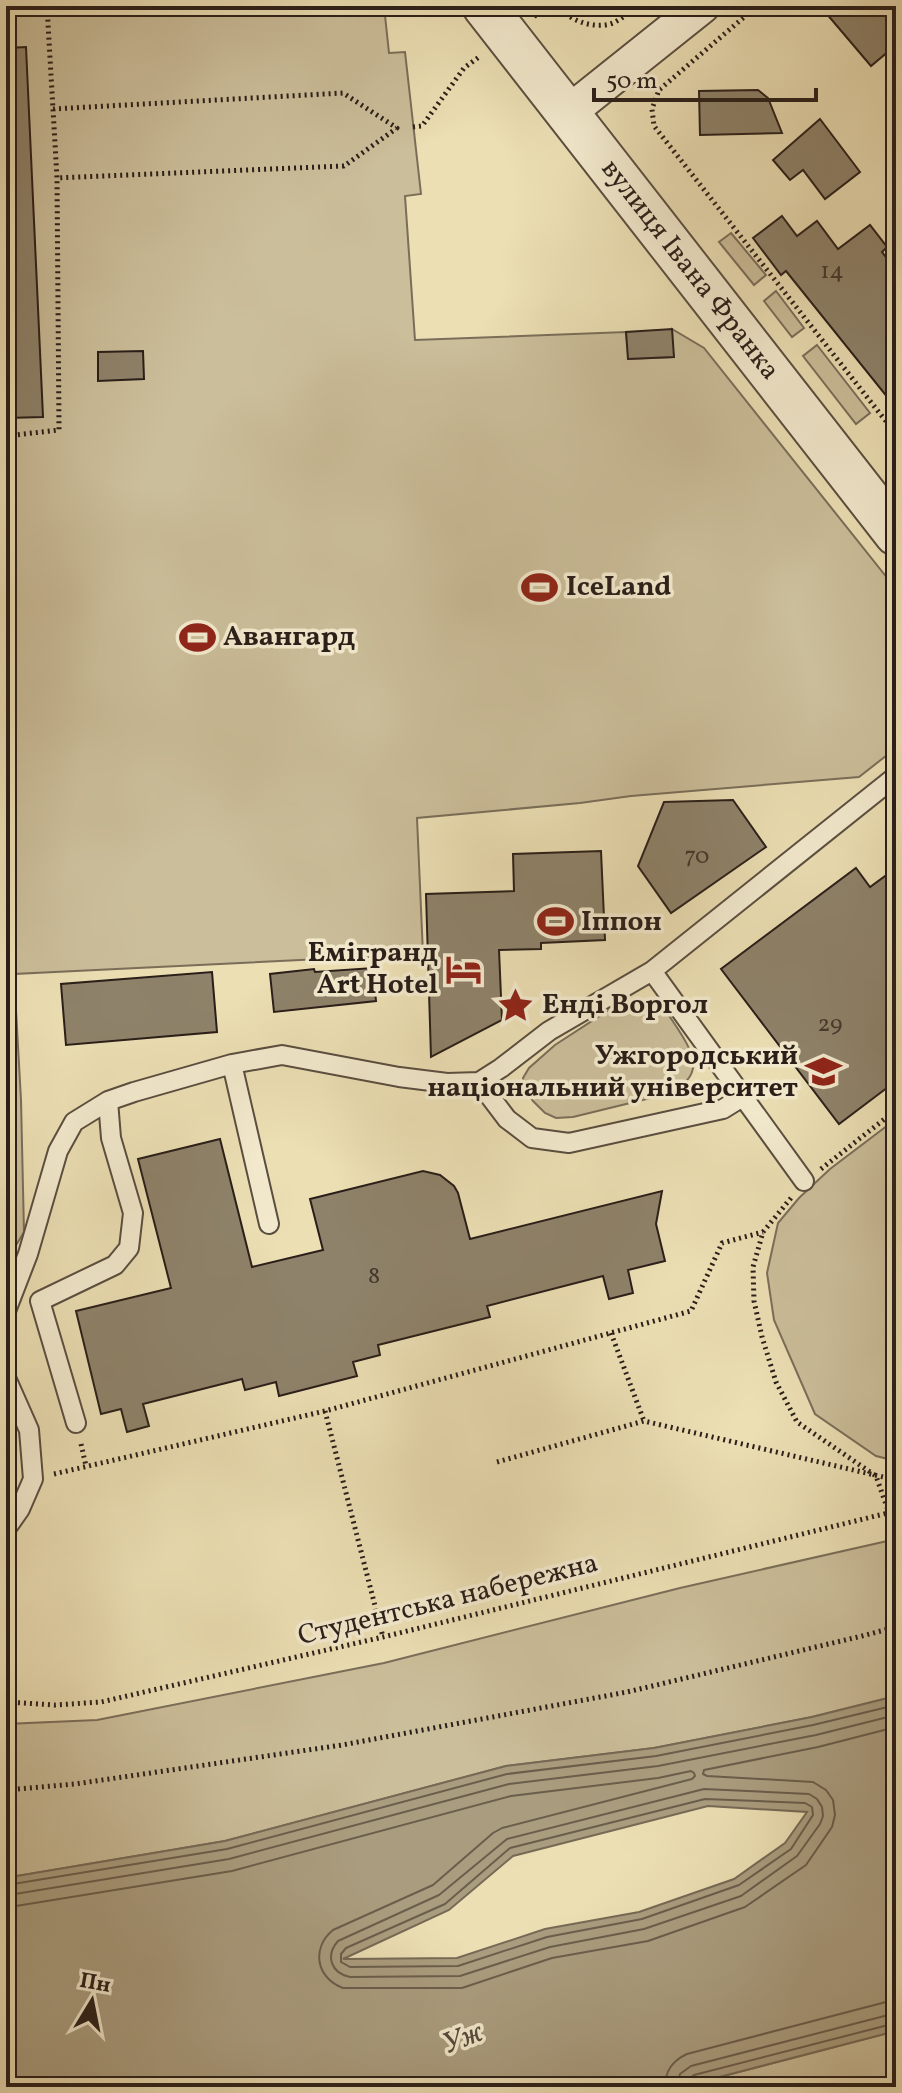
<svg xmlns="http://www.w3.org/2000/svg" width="902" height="2093" font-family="Vollkorn,serif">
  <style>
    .green { fill: #cbbe9a; stroke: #7a6e5a; stroke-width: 2 }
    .water { fill: #aa9d7f; stroke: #766a56; stroke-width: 2; fill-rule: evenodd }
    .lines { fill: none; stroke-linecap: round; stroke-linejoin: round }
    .shore { stroke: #6a5e4c; stroke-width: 2 }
    .building { fill: #8e826a; stroke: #291e19; stroke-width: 2 }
    .service-casing { stroke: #5a4e40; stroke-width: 22 }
    .minor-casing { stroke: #5a4e40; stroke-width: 38 }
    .tertiary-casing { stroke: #5a4e40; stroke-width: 46 }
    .path { stroke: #291e19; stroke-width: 5; stroke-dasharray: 2 4; stroke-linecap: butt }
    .service { stroke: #f3eace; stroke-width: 18 }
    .minor { stroke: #f3eace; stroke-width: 34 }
    .tertiary { stroke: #f3eace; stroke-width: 42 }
    .labels { text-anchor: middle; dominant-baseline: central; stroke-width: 7; stroke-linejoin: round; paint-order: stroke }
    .number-label { font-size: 24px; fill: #42372d }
    .street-label { font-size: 28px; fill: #291e19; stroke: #f3eace }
    .poi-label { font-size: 28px; font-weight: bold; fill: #291e19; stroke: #f3eace; text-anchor: start }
    .water-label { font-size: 30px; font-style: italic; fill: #564a3d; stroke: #f3eace }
  </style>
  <rect width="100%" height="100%" fill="#ecdfb4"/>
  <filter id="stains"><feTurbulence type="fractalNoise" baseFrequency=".0025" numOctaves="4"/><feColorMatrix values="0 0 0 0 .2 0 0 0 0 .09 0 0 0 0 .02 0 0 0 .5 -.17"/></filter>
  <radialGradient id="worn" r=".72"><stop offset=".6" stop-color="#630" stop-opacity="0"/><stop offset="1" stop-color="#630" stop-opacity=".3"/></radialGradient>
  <path class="green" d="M6 6H384L389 53 405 52 421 194 405 196 415 340 626 332 629 359 673 357 672 329 704 348 896 589V748L859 777 631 796 580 803 417 818 423 954 14 974 21 1100 24 1232 6 1262Z
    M731 233 766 275 754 285 719 242Z
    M776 291 804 328 792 337 764 301Z
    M817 345 870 413 856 424 803 356Z
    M642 1000C663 1002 665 1010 676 1026 695 1055 706 1076 667 1094L573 1117 556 1118 545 1113 533 1101 524 1087 523 1078 529 1068 555 1045 618 1004Z
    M896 1119V1461L876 1456 815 1414 774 1320 767 1273 778 1223 799 1198 830 1169Z
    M896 1539V1696L812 1717 654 1748 506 1766 225 1841 11 1877 6 1876V1724L97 1720 384 1663 680 1588Z
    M896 2031V2087H681Z"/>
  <path class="water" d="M896 1696V2031L681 2087H6V1876L11 1877 225 1841 506 1766 654 1748 812 1717ZM708 1806 807 1812 785 1843 734 1879 639 1912 545 1929 457 1958 343 1959 449 1910 513 1856Z"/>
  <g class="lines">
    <path class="shore" d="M704 1789 809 1794 817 1799 822 1807 823 1816 820 1824 797 1856 741 1896 644 1929 550 1947 460 1976 350 1977C331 1973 325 1956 338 1941L439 1895 507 1839Z
      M705 1799 805 1803 812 1807 813 1815 791 1849 739 1885 642 1919 547 1937 458 1966 350 1967 341 1962V1954L346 1948 445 1904 510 1848Z
      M6 1884H13L227 1849 507 1774 656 1756 813 1725 896 1705
      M6 1894H15L229 1859 509 1784 658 1766 816 1735 896 1715
      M6 1906H16L232 1871 511 1796 658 1778 691 1771 694 1773 695 1776 692 1779 502 1828 493 1833 433 1885 333 1930C311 1948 316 1978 343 1988H462L552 1958 648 1941 745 1907 806 1865 832 1827 835 1815 833 1800 826 1790 813 1782 707 1776 703 1774 704 1770 818 1747 896 1727
      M665 2087C665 2071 672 2061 687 2054L886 2002 896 2001
      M677 2087 680 2074 691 2066 896 2013
      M687 2087 688 2080 694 2075 896 2023"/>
  </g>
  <path class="building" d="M820 6H896V45L871 66Z
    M26 47 43 417 6 418V48Z
    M758 90 768 98 782 133 700 135 699 91Z
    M820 119 860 172 825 199 803 170 790 180 773 160Z
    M782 216 797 236 817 221 838 249 870 225 887 247 882 252 896 270V408L786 271 781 275 753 238Z
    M672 329 674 357 628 359 626 332Z
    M143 351 144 379 98 381V352Z
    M733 800 766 847 671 913 638 866 664 802Z
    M601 851 605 940 541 943V949L499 950 502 1020 431 1057 426 894 514 891 513 854Z
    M856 868 870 887 896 868V1081L839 1124 721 969Z
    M373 968 376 1001 274 1012 270 974 314 969 315 972Z
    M212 972 217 1032 66 1045 61 984Z
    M220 1139 252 1267 323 1250 310 1199 423 1171 440 1175 454 1186 458 1193 470 1239 662 1191 656 1224 665 1261 628 1270 633 1293 609 1299 603 1276 487 1306 490 1317 378 1345 380 1355 353 1362 357 1376 279 1396 276 1382 245 1390 242 1379 143 1404 149 1426 127 1432 121 1409 101 1414 76 1311 171 1288 138 1159Z"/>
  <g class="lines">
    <defs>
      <path id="service" d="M652 971 804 1181
        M232 1064 269 1224
        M479 1082 507 1119 532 1138 569 1143 723 1109 744 1096
        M6 1311 28 1254 58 1151 74 1122 108 1101
        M6 1378 29 1430 33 1479 20 1509 6 1529
        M76 1423 40 1301 115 1265 129 1248 133 1213 111 1138 108 1101 134 1092 232 1064 282 1055 399 1077 447 1083 479 1082 501 1068 549 1031 652 971 896 776"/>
      <path id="minor" d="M568 113 702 6"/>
      <path id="tertiary" d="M484 6 896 534"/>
    </defs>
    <use href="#service" class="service-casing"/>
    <use href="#minor" class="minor-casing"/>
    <use href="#tertiary" class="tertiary-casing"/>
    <path class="path" d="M556 6C569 19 590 29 610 24 620 21 629 12 637 6
      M757 6 659 90 652 109 654 126 896 434
      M534 17 543 6
      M53 109 343 93 397 128 344 166 57 178
      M413 127 422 126 464 68 479 57
      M6 436 59 430 57 178 47 6
      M821 1169 896 1110
      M791 1198 763 1232 753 1267 754 1301 762 1337 776 1382 797 1422 876 1476 889 1513
      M611 1333 644 1421
      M325 1411 383 1637
      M81 1444 86 1466
      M497 1462 644 1421 896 1480
      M54 1474 325 1411 691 1311 722 1243 763 1232
      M6 1702 55 1705 101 1702 383 1637 896 1511
      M6 1717 15 1704
      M6 1790 75 1784 342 1745 627 1692 862 1636 896 1627"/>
    <use href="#service" class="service"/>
    <use href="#minor" class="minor"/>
    <use href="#tertiary" class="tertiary"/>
  </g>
  <defs>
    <symbol id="stadium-bare" viewBox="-9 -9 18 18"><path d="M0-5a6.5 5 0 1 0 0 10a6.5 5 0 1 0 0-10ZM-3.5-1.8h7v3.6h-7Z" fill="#8f2418" stroke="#f3eace" stroke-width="2.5" paint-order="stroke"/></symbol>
    <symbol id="hotel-bare" viewBox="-9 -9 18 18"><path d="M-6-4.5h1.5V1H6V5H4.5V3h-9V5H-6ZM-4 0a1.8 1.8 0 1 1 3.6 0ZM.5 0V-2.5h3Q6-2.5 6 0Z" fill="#8f2418" stroke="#f3eace" stroke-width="2.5" paint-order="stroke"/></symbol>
    <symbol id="sight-bare" viewBox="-9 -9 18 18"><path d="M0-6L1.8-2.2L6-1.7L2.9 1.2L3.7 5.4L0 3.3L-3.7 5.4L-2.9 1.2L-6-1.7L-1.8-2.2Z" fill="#8f2418" stroke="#f3eace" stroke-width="2.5" paint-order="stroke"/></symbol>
    <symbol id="university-bare" viewBox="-9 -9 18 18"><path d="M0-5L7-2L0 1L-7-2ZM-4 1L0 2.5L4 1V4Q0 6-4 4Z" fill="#8f2418" stroke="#f3eace" stroke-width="2.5" paint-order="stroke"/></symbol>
  </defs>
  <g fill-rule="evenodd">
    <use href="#stadium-bare" x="514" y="562" width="51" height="51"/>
    <use href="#stadium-bare" x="172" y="612" width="51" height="51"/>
    <use href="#stadium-bare" x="530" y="896" width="51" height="51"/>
    <use href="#hotel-bare" x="438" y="944" width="51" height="51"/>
    <use href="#sight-bare" x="490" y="980" width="51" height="51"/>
    <use href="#university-bare" x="798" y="1046" width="51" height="51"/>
  </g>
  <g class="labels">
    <g class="number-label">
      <text x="832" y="272">14</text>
      <text x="697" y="857">70</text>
      <text x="830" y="1025">29</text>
      <text x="374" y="1277">8</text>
    </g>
    <g class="street-label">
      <text transform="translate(690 270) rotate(52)">вулиця Івана Франка</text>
      <text transform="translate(448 1600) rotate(-14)">Студентська набережна</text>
    </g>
    <g class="poi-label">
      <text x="566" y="587">IceLand</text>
      <text x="223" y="637">Авангард</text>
      <text x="581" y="922">Іппон</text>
      <text x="438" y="953" text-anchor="end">Емігранд<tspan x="438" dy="32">Art Hotel</tspan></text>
      <text x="542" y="1005">Енді Воргол</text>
      <text x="798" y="1056" text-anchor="end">Ужгородський<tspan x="798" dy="32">національний університет</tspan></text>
    </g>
    <g class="water-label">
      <text transform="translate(463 2039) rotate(-21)">Уж</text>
    </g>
  </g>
  <rect width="902" height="2093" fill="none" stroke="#ecdfb4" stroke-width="32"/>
  <rect x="8" y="8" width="886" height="2077" fill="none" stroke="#291e19" stroke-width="4"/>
  <rect x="16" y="16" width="870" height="2061" fill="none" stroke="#291e19" stroke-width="2"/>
  <g transform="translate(92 2001) rotate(10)" stroke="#f3eace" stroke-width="6" paint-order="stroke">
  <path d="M0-6L14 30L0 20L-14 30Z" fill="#291e19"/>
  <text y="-12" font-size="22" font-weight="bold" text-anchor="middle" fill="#291e19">Пн</text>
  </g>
  <path d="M594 88v12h222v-12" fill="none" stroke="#291e19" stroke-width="4"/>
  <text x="606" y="88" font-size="24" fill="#291e19" stroke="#f3eace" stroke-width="6" paint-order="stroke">50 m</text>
  <rect width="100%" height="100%" filter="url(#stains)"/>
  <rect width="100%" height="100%" fill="url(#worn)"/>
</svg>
